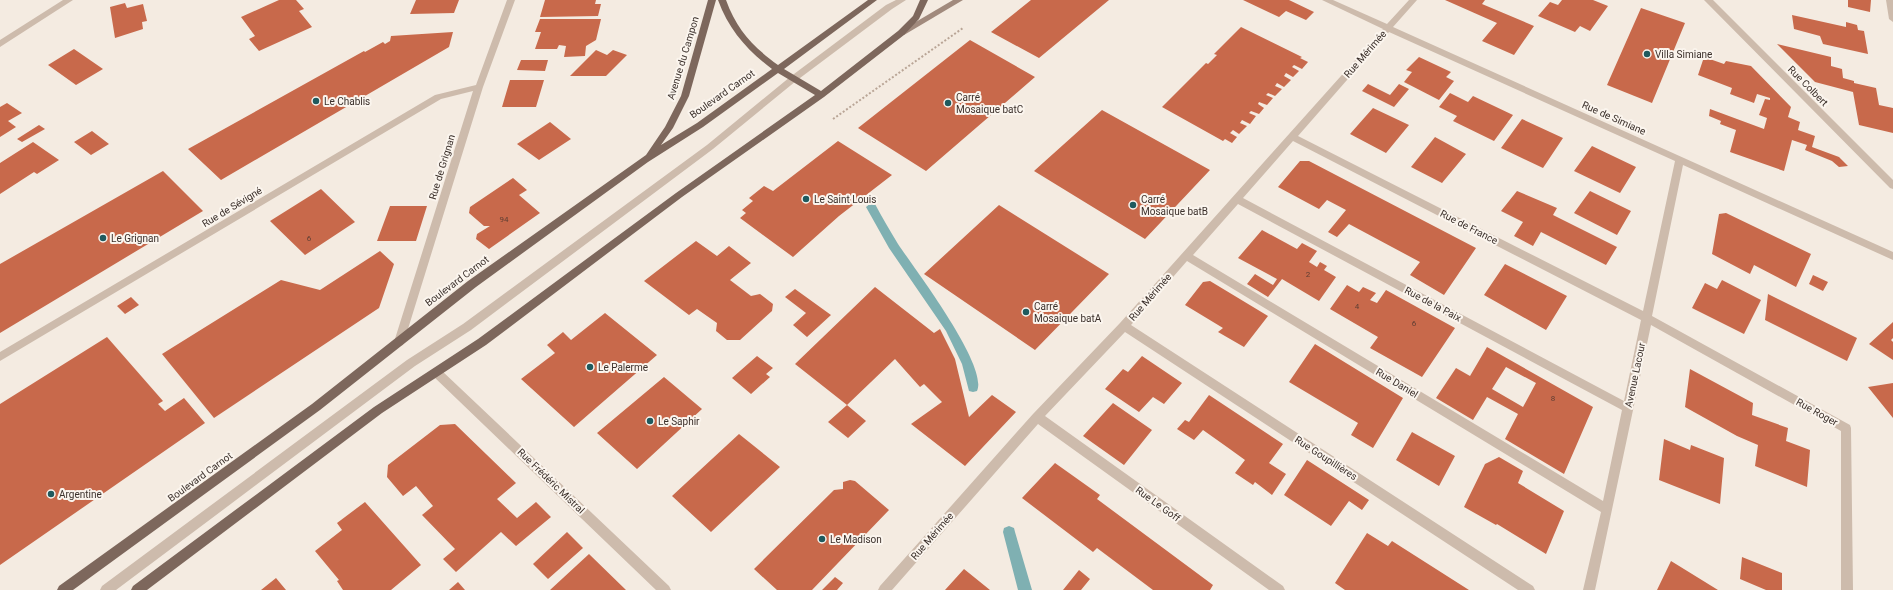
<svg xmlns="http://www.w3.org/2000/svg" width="1893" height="590" font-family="Roboto,sans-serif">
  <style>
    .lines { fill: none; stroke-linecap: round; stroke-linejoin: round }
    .stream { fill: #7fb0b2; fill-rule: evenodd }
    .building { fill: #c8694b; fill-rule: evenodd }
    .path { stroke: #b9a596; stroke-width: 2; stroke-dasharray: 2 2; stroke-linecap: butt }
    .service { fill: #cdbbac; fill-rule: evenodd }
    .minor { fill: #cdbbac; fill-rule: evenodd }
    .secondary { fill: #a18a7d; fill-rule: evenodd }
    .primary { fill: #7d675c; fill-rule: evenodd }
    .poi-dot { fill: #1f5a5e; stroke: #fbf5ee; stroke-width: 1.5 }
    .labels { text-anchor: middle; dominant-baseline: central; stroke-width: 4; stroke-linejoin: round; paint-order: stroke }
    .number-label { font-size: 8px; fill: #5e3e33 }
    .street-label { font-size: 10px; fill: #3b302b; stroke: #fbf5ee }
    .poi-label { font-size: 10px; fill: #3b302b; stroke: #fbf5ee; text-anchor: start }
  </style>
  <rect width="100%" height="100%" fill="#f4ebe1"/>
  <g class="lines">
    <path class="stream" d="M871 203 875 204C882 217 890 231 898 244 914 268 989 366 977 391L973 392 969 391 962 364 946 331 889 248 866 207Z
      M1009 526 1014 528 1015 532 1032 590H1018L1003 532 1004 528Z"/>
  </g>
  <path class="building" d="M279 0H296L304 9 299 11 312 27 259 51 249 39 255 36 241 17Z
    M416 0H459L454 13 410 14Z
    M545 0H596L595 4H601L598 16 540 17Z
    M1031 0H1109L1039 58 991 32Z
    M1243 0H1289L1314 12 1306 20 1286 11 1279 17Z
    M1445 0H1485L1482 4 1534 26 1514 55 1482 41 1497 23Z
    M1562 0H1593L1608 6 1590 31 1580 26 1575 32 1538 16 1550 2 1558 5Z
    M1848 0H1871L1870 12 1848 7Z
    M125 3 127 8 143 4 147 21 142 22 143 29 115 38 110 7Z
    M1641 8 1685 23 1652 103 1607 85Z
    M1792 15 1846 27V22L1857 25 1858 30 1864 31 1868 54 1823 44 1820 36 1794 29Z
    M540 19H601L596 40 586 46 585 56 564 57 566 46 559 45 557 49H535L541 32H535Z
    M1241 27 1302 57 1300 58 1308 62 1302 69 1294 65 1292 67 1299 71 1293 77 1286 73 1284 76 1291 80 1284 87 1277 83 1275 86 1282 89 1275 96 1268 93 1266 95 1273 98 1267 105 1259 102 1258 104 1264 108 1259 114 1251 111 1249 113 1256 116 1250 124 1242 120 1240 123 1247 126 1239 134 1233 130 1230 133 1237 137 1232 143 1225 139 1223 141 1162 107 1206 63 1208 64 1217 55 1214 54Z
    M453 32 449 47 221 180 188 149 364 51 365 52 383 42 385 44 390 41 391 36Z
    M970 40 1035 77 926 171 858 128Z
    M1777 44 1831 57V66L1842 69 1843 78 1854 81V83L1876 88 1879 105 1893 108V133L1859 125 1853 92 1815 82Z
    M74 49 103 69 76 85 48 65Z
    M596 50 607 55 613 50 627 55 606 76H570Z
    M1419 57 1451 72 1446 77 1454 81 1439 100 1404 82 1412 72 1406 70Z
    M1704 57 1724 64 1726 61 1751 66 1791 107 1788 117 1800 122 1798 130 1815 136 1812 147 1839 157 1848 166 1839 167 1832 161 1805 150 1807 145 1792 140 1784 171 1730 152 1736 130 1720 124 1721 121 1709 116 1710 109 1764 129 1767 118 1759 115 1765 99 1770 100V98L1757 94 1754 103 1730 94 1732 88 1698 75Z
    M521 60H548L545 71 517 70Z
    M510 80H544L536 107H502Z
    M1368 84 1390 95 1399 84 1409 89 1394 107 1362 91Z
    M1450 93 1468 102 1473 96 1513 115 1494 141 1453 121 1457 116 1439 107Z
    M7 103 22 113 8 121 16 127 0 137V107Z
    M1373 108 1409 125 1386 153 1350 134Z
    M1102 110 1210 170 1145 239 1034 171Z
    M1522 119 1563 138 1543 168 1501 148Z
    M550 122 571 139 539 160 517 144Z
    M39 125 45 129 22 142 17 139Z
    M92 131 109 144 91 155 74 142Z
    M1435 137 1466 154 1442 183 1411 167Z
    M838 141 892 175 839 216 793 257 740 218 746 213 742 210 753 201 749 198 764 186 773 191Z
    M33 142 59 160 37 174 34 172 0 194V163Z
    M1592 146 1636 167 1620 193 1574 171Z
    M1300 161H1309L1476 248 1444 295 1410 275 1420 262 1349 224 1337 237 1328 232 1346 210 1327 200 1319 209 1278 187Z
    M163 171 203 211 0 333V264Z
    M513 178 527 190 519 195 540 213 489 249 476 239 477 234 490 226H484L469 213 470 207Z
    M321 189 355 222 305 255 270 221Z
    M1517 191 1557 208 1553 215 1617 247 1606 265 1541 232 1533 246 1514 236 1523 222 1501 211Z
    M1590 191 1631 211 1617 235 1574 213Z
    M999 205 1109 274 1035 350 924 274Z
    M390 206H427L416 241H377Z
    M1726 213 1811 254 1796 287 1754 265 1750 274 1712 254 1719 214Z
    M1262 230 1297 249 1302 243 1317 251 1309 262 1317 267 1320 262 1327 266 1324 270 1336 277 1319 301 1282 279 1268 297 1247 284 1255 274 1273 285 1277 279 1238 258Z
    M696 241 717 256 729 246 751 263 730 280 751 296 760 294 773 304 772 311 740 340H727L716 331 717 323 697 309 689 315 644 281Z
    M380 251 394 264 379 308 214 418 162 354 281 280 320 290Z
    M1505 264 1567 296 1546 330 1484 295Z
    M1813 275 1828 282 1823 291 1809 284Z
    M1722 280 1761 300 1744 334 1692 308 1705 283 1717 289Z
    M1210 281 1268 316 1244 347 1218 332 1223 328 1185 305 1203 282Z
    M1347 285 1359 292 1363 287 1376 293 1370 300 1377 303 1386 290 1455 328 1422 377 1370 348 1378 337 1330 309Z
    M875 287 934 333 940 329 955 359 969 417 992 395 1016 412 965 466 911 424 942 402 924 384 920 387 895 359 847 405 795 364Z
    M795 289 831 315 807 337 793 325 806 313 785 297Z
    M1768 294 1857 338 1847 361 1765 320Z
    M131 297 139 305 125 314 117 306Z
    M605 313 657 355 574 427 521 379 555 353 547 345 563 332 571 340Z
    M1893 322V338L1891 340 1893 342V360L1869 344Z
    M107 337 163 401 158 404 165 411 184 398 205 423 0 565V404Z
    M1315 344 1403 398 1373 448 1351 435 1358 423 1289 382Z
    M1487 347 1593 407 1564 474 1505 439 1518 414 1487 397 1473 420 1436 398 1456 368 1470 376ZM1506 367 1536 383 1523 407 1492 389Z
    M757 356 773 368 766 374 770 377 751 394 732 378Z
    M1142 356 1182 383 1164 404 1153 397 1139 412 1105 389 1123 369 1128 372Z
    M1690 369 1753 403 1752 415 1788 428 1786 441 1810 450 1807 487 1755 466 1758 445 1737 436 1685 407Z
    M664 377 702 409 637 469 597 433Z
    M1893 383V418L1868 387Z
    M1209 395 1283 444 1269 463 1286 474 1272 495 1255 482 1253 485 1235 473 1245 460 1227 447 1203 430 1194 440 1177 429 1185 420 1189 422Z
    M1113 403 1152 430 1124 465 1083 436Z
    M847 405 866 421 848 438 828 422Z
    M455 424 516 483 497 499 517 518 536 502 551 517 516 546 501 532 456 572 443 559 455 549 422 515 433 506 416 486 403 496 387 477 388 465 440 425Z
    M1412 432 1455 456 1439 486 1396 460Z
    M739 434 780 467 711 532 672 496Z
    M1664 439 1690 450 1691 445 1724 458 1720 504 1659 480Z
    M1499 457 1523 471 1518 483 1564 511 1546 554 1497 524 1496 525 1464 507 1485 464Z
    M1307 460 1369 500 1362 510 1349 501 1331 526 1284 495Z
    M1055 463 1100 495 1097 499 1213 585 1210 590H1153L1097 548 1093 552 1022 498Z
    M850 480 855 481 889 510 812 590H777L754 569 834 490 843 489V482Z
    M365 502 421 565 391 590H343L337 581 339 580 315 551 342 530 337 523Z
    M567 532 583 548 548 579 533 564Z
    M1367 533 1388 546 1392 541 1469 590H1345L1335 583Z
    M589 554 626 590H550Z
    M1742 557 1782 573V590H1766L1740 579Z
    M1671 561 1718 590H1657Z
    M964 569 990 590H945Z
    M1079 570 1090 579 1081 590H1063Z
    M835 577 843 583 837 590H822Z
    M276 578 286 590H261Z
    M458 582 465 590H449Z"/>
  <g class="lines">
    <path class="path" d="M833 119 963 28"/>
    <path class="service" d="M896 0H906L892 9 796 81 713 149 471 330 415 366 116 590H100L102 586 407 360 463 324 707 145 790 77 886 5Z"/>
    <path class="minor" d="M63 0H73L0 47V40Z
      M507 0H515L483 87 403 345 399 346 395 345 394 342 473 91 441 99 0 361V352L435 95 476 85Z
      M1322 0H1333L1387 24 1409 0H1417L1393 27 1893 252V260L1683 165 1652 316 1850 425 1851 428 1853 590H1841V431L1651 325 1595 590H1583L1601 512 1187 261 1131 325 1533 586 1535 590H1518L1125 332 1045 416 1283 586 1285 590H1269L1038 424 892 590H878L880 586 1033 414 1120 323 1383 29ZM1389 32 1675 161 1643 311 1298 136ZM1293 141 1641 320 1624 401 1243 198ZM1238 204 1622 410 1603 501 1193 255Z
      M1704 0H1713L1893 180V189L1890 188Z
      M1886 0H1893V22L1889 19Z
      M437 368 441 370 669 586 671 590H656L433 376 432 373 433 370Z"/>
    <path class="secondary" d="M953 0H963L904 35H898L897 33Z"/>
    <path class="primary" d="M708 0H716L689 96 673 128 661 145 697 123 772 69C747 50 729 30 718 0H726C737 30 752 46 778 65L868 0H877L784 69 821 91 898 31 913 16 920 0H928L919 19 904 35 824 97 682 197 486 345 382 413 147 590H131L133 586 374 407 478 339 676 193 815 95 778 73 703 127 648 162 476 287 320 410 73 590H57L59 586 312 404 468 281 646 155 665 127 681 96Z"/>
  </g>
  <g class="poi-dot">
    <circle cx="1647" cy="54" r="4"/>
    <circle cx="316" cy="101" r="4"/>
    <circle cx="948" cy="103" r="4"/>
    <circle cx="806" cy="199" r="4"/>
    <circle cx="1133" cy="205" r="4"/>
    <circle cx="103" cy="238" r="4"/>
    <circle cx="1026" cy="312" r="4"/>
    <circle cx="590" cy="367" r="4"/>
    <circle cx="650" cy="421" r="4"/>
    <circle cx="51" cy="494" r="4"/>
    <circle cx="822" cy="539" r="4"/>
  </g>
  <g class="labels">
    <g class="number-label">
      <text x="504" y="219">94</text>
      <text x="309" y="238">6</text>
      <text x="1308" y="274">2</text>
      <text x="1357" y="306">4</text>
      <text x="1414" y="323">6</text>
      <text x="1553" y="398">8</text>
    </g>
    <g class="street-label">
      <text transform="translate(1365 54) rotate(-49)">Rue Mérimée</text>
      <text transform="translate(683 58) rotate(-73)">Avenue du Campon</text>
      <text transform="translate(1808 86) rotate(45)">Rue Colbert</text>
      <text transform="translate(722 94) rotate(-35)">Boulevard Carnot</text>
      <text transform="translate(1614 118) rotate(24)">Rue de Simiane</text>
      <text transform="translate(442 167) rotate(-73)">Rue de Grignan</text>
      <text transform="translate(232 207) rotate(-31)">Rue de Sévigné</text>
      <text transform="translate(1469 227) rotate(27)">Rue de France</text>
      <text transform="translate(457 281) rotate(-37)">Boulevard Carnot</text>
      <text transform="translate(1150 297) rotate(-49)">Rue Mérimée</text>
      <text transform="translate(1433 304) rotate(28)">Rue de la Paix</text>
      <text transform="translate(1635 375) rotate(-78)">Avenue Lacour</text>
      <text transform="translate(1397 383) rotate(31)">Rue Daniel</text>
      <text transform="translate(1817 412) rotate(29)">Rue Roger</text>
      <text transform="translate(1326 458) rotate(33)">Rue Goupillières</text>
      <text transform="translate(200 477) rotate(-36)">Boulevard Carnot</text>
      <text transform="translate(551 481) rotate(44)">Rue Frédéric Mistral</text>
      <text transform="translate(1158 504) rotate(36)">Rue Le Goff</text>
      <text transform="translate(932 536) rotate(-49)">Rue Mérimée</text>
    </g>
    <g class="poi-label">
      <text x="1655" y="54">Villa Simiane</text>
      <text x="956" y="97">Carré<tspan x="956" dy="12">Mosaique batC</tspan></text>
      <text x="324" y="101">Le Chablis</text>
      <text x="814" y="199">Le Saint Louis</text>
      <text x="1141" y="199">Carré<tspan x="1141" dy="12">Mosaique batB</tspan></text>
      <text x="111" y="238">Le Grignan</text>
      <text x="1034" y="306">Carré<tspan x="1034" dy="12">Mosaique batA</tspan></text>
      <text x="598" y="367">Le Palerme</text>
      <text x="658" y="421">Le Saphir</text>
      <text x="59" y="494">Argentine</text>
      <text x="830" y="539">Le Madison</text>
    </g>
  </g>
</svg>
